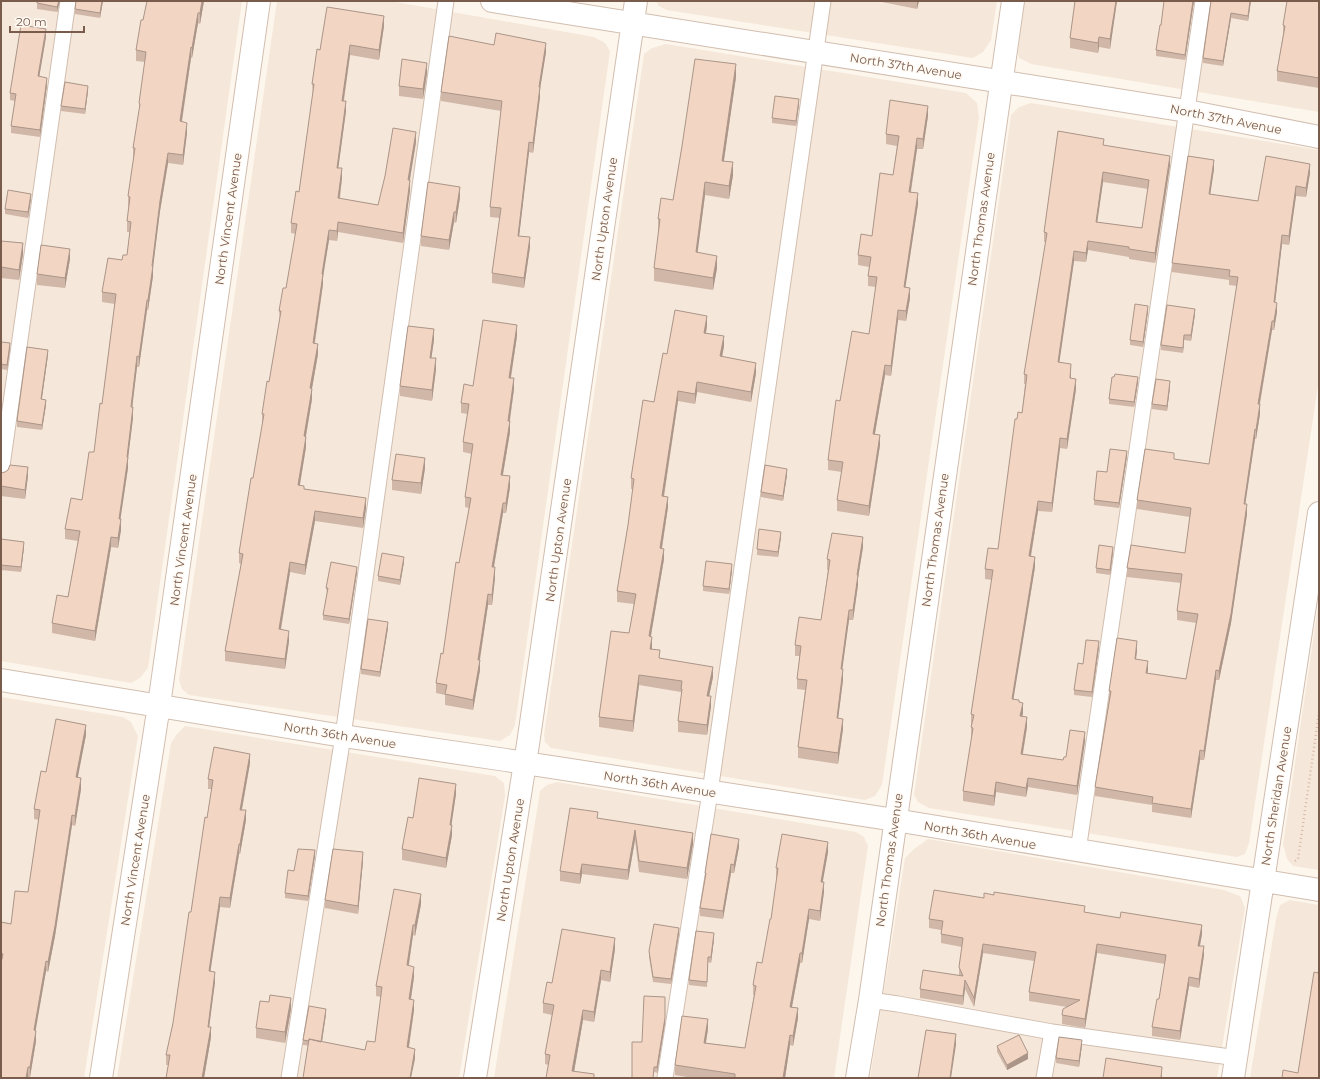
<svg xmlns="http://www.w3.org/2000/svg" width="1320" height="1079" font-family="Montserrat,sans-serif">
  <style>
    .residential { fill: #f5e8da }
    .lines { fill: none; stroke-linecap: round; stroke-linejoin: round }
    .lane-casing { stroke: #d1beb0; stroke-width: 17 }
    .street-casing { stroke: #d1beb0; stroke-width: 24 }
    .path { stroke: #d9b8a5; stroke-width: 2.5; stroke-dasharray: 1 3; stroke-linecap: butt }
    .lane { stroke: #fff; stroke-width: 15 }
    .street { stroke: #fff; stroke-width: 22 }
    .wall { fill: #d1b7a8; fill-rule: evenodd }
    .shaded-wall { fill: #aa9588 }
    .building { fill: #f3d5c3; stroke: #aa9588; fill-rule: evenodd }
    .labels { text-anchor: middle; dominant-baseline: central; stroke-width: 3; stroke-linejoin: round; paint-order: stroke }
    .street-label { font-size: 12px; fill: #7a5c4d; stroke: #fffaf3 }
  </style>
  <rect width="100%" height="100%" fill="#fdf6ec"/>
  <path class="residential" d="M1 1H242L148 668 140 678 131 683 1 661Z
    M277 1H390L594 37 605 43 610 51 515 725 510 735 500 741 189 695 182 689 179 680Z
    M656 1H997L991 40 983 52 973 58 667 10 659 6Z
    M1024 1H1319V112L1031 64 1019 58 1017 51Z
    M666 44 966 93 977 103 979 117 882 785 875 796 865 800 551 748 545 742 544 735 644 54 652 48Z
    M1031 103 1319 150V379L1249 843 1245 854 1237 857 929 808 918 802 914 795 1011 115 1019 107Z
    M1319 600V870L1293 866 1287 859 1283 844Z
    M1 697 123 717 131 722 138 736 84 1078H1Z
    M185 726 495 776 504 783 505 796 459 1078H117L171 743 177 734Z
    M557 782 856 832 864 837 868 846 834 1078H494L540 791 547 785Z
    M928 839 1224 890 1240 896 1245 908 1217 1078H870L905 858 914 849Z
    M1290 900 1319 905V1078H1250L1276 919 1280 905Z"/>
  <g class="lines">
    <defs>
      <path id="lane" d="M1 473 68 1
        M1078 851 1203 1
        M870 1000 898 1004 1052 1032 1237 1058
        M289 1078 343 736 446 1
        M665 1078 710 792 823 1
        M1044 1078 1052 1032"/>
      <path id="street" d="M492 1 1187 111 1319 137
        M1 680 343 736 506 760 895 820 1319 890
        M101 1078 159 705 259 1
        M475 1078 528 744 636 1
        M857 1078 870 1000 1013 1
        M1233 1078 1319 513"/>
    </defs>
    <use href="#lane" class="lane-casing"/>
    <use href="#street" class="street-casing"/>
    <path class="path" d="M1295 861 1298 859 1319 713"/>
    <use href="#lane" class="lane"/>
    <use href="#street" class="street"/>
  </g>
  <path class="wall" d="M60 1 57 12 37 9V3Z
    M103 1 100 18 75 14V9Z
    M204 1 200 24 198 23 192 58H191L182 122 187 133 183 165 168 163 160 211 153 266V276L148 310H147L139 367H137L132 407 133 418 128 457V468L120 519 121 530 118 548 111 547 95 641 52 633V623L68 597 78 541 65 539V529L82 500 94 452 102 404 115 304 102 302V292L122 260 127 255 130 232H127V221L129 207H128V196L134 158H133V148L139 111V103L145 62 136 61V50L143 20Z
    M877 1H919L917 9Z
    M1117 1 1110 49 1099 47 1098 53 1070 48V38Z
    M1194 1 1185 60 1156 56V50L1161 25Z
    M1211 1H1251L1248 21 1231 18 1223 66 1203 63V58Z
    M1319 1V88L1277 81V71L1283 35V25Z
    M384 26 379 60 350 55 344 101 346 111 338 168 342 178 340 199 378 205 416 142 410 180V190L403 243 338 232 337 241 329 240 323 274V284L315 343 318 354 312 389V399L306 437V447L300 485 304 489 366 508 363 528 315 521 305 575 290 572 281 630 289 641 285 669 225 661V651L241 564 239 563V553L263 424H262V414L269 382 280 321 279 311 286 288 296 234 291 233V223L299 192 313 94 312 84 320 50Z
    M46 37 39 77 47 85 40 137 11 133V126L15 101 10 100V93Z
    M494 45 546 52 540 87V97L533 153 529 152 519 236 530 247 524 288 492 283V273L500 218 490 217V207L501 111 441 101V92Z
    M427 73 423 99 399 96V86Z
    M736 77 724 161 733 175 729 199 705 195 697 253 717 268 713 290 654 281V268L659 231H658V219L673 200Z
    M88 91 85 114 61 111V106Z
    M799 104 796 126 772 123V118Z
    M928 116 923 149H917L911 192 918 204 905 287 910 298 906 321 898 320 891 376 885 375 875 434 880 445 869 516 837 511V500L842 472 828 470V460L840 401 869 334 876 287 868 286V276L869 267 858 265V255L872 236 893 175 897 146 886 144V134Z
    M1104 145 1170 165 1155 263 1129 259V257L1088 250 1086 262 1074 261 1059 362 1071 374V378L1076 389 1067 449 1060 448 1052 512 1038 511 1031 557 1035 567 1013 699 1019 702 1023 713 1022 717 1027 727 1023 754 1063 760 1066 757 1085 741 1077 795 1028 787 1026 797 996 792 994 806 963 801V791L972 737H971V714L992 580 985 579V569L998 549 1017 419 1022 413 1025 384H1024V374L1046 242H1044V232ZM1103 182 1148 189 1142 228 1097 222Z
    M1214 169 1210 194 1258 201 1310 173 1306 197 1296 196 1289 245 1282 244 1275 303 1277 312 1274 330H1272L1260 404V414L1256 439H1255L1245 504 1247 514 1231 623 1219 680H1216L1204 760H1200L1191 818 1152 812V805L1095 796V787L1109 699V691L1137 650 1136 659 1148 670 1147 673 1186 679 1196 623 1177 620V611L1181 583 1127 577V568L1185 553 1190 517 1137 509V500L1174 459 1209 464 1237 286 1229 285V280L1172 272V263Z
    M460 197 456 223 454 222 449 250 421 246V236Z
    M31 199 28 218 5 214V209Z
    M1 241 23 254 19 280 1 278Z
    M70 259 65 288 37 285V274Z
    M1148 311 1143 347 1130 345V340Z
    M1195 314 1191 341 1184 340 1183 353 1161 350V345Z
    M707 326 706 333 724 346 722 357 756 373 751 402 697 392 695 404 678 401 664 497 668 507 662 549 664 559 651 636 652 649 660 658 713 677 709 696 711 706 707 735 678 732V721L681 697V692L639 685 633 732 599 727V717L629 633 634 604 617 602V591L628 525 633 489H631V478L654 402 667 354Z
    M517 336 511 378 514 389 510 421V432L503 475 510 487 506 513H503L494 567 495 578 492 605H488L480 660V670L473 710 445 705V695L436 693V683L443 654 459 563 469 508 465 507V497L472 454 463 452V442L468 414 461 413V403L473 386Z
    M434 340 431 358 436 369 432 401 400 396V386Z
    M1 342 10 348 7 370 1 369Z
    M48 355 42 399 46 405 42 430 17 427V421Z
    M1114 377 1138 382 1134 407 1109 404V399Z
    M1170 387 1167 411 1152 409V404Z
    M1127 456 1119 508 1094 505V500Z
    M425 468 421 494 392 490V480Z
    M1 473 28 476 25 499 1 496Z
    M787 475 783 501 761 497V492Z
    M781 537 778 557 757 555V549Z
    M1 539 24 547 21 572 1 570Z
    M863 547 858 578V585L853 620H849L842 669 843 680 838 718 843 729 838 764 798 758V747L805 690 797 689V679L800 656H795V645L821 620 828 570H827V559Z
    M1113 552 1110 575 1096 573V568Z
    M404 562 400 585 378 581V576Z
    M732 570 729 594 703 591V586Z
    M357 572 349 624 323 620V615L327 593 326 588Z
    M388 628 380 677 361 674V669Z
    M1099 647 1092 697 1074 695V690Z
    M86 735 77 778 81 789 75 826 72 825 55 936 48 972 46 971 35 1030 36 1041 30 1077H28V1078H1V922L11 924 28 892 39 820 34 819V809L46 772Z
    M250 763 242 810 246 820 240 854H239L230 908 220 907 210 972 215 982 209 1027 211 1037 204 1078H166L169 1065H166V1055L173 1023 212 789H208V779Z
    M456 794 451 825 452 835 446 868 402 860V849L413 818Z
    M598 819 693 844 687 879 639 872 635 840 628 880 582 874 580 884 560 881V871Z
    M739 847 734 873H731L723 919 700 916V908L705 879V873Z
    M828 852 822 882 824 892 820 921 809 919 802 963H800L792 1007 798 1018 793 1046 790 1045 785 1078H693L675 1075V1065L708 1029 706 1043 745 1048 754 995H753V985L762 963 771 919 777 878H776V868Z
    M315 856 308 901 285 898V893L294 871Z
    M363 861 358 914 325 908V900Z
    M984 898 1085 912 1202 934 1200 946 1204 955 1199 988 1189 986 1180 1040 1152 1036V1027L1159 999 1165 964 1097 953 1085 1028 1062 1024V1015L1067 1007 1029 1001V992L1034 961 983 953 974 1007 965 989 963 1005 920 998V989L959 975V967L962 947 941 943V930L929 928V919Z
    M421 904 415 936 413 935 409 965 414 977 411 1000 414 1010 409 1048 415 1059 303 1045V1040L326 1014 322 1042 365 1050 375 1042 381 997 376 996V986Z
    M679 933 671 984 653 982 649 957V951Z
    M714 939 711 963 708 962 707 987 689 985V980Z
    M615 949 610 982 601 980 594 1022 583 1020 574 1071 594 1078 545 1064V1054L552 1015 543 1013V1003L552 983Z
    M291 1009 285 1043 256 1038V1028Z
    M665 1023 657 1073 654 1072 653 1078H632Z
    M1082 1045 1079 1067 1056 1063V1058Z
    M997 1046 1028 1059 1007 1070 997 1052Z"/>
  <path class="shaded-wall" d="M59 1H60L57 12V7Z
    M102 1H103L100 18V13Z
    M202 1H204L200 24V13Z
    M917 1H919L917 9Z
    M1116 1H1117L1110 49V39Z
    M1193 1H1194L1185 60V55Z
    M1250 1H1251L1248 21V16Z
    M198 13V23L192 58V48Z
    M1231 13V18L1223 66V61Z
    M384 16V26L379 60V50Z
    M46 29V37L38 84V76Z
    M1099 37V47L1098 53V43Z
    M546 43V52L539 96V87Z
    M350 45V55L342 111V101Z
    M191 47V58L180 132V121Z
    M427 63V73L423 99V89Z
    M736 64V77L722 173V161Z
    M47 78V85L40 137V130Z
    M88 86V91L85 114V109Z
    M540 87V97L533 153V143Z
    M799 99V104L796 126V121Z
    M346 101V111L337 178V168Z
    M928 106V116L923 149V139Z
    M187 123V133L183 165V155Z
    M416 132V142L408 190V180Z
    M917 138V149L909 202V192Z
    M529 142V152L518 246V236Z
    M168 153V163L160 211 152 276V266L160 201Z
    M1170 156V165L1155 263V253Z
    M1214 160V169L1209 203V194Z
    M733 162V175L729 199V186Z
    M1310 164V173L1306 197V188Z
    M342 168V178L338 208V198Z
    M1103 172V182L1096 231V222Z
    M410 180V190L403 243V233Z
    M705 182V195L696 265V252Z
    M1296 186V196L1289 245V236Z
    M460 187V197L456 223V212Z
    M918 193V204L904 297V287Z
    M31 194V199L28 218V212Z
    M454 212V222L449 250V240Z
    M338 222V232L337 241V231Z
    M329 230V240L322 284V274Z
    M1282 235V244L1274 312V302Z
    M530 237V247L524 288V278Z
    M1088 241V250L1086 262V253Z
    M23 243V254L19 280V270Z
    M70 249V259L65 288V278Z
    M1074 251V261L1058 372V362Z
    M717 256V268L713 290V278Z
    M153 266V276L148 310V300Z
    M323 274V284L313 353V343Z
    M910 288V298L906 321V311Z
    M147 300V310L139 367V357Z
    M1277 303V312L1274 330V321Z
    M1148 306V311L1143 347V342Z
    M1195 309V314L1191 341V335Z
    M898 310V320L891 376V366Z
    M707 316V326L704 343V333Z
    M1272 321V330L1258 413V404Z
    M517 325V336L509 388V378Z
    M434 329V340L430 368V358Z
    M1184 335V340L1183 353V348Z
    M724 336V346L720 367V356Z
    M10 343V348L7 370V365Z
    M318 344V354L310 399V388Z
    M48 350V355L41 404V399Z
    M137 356V367L131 418V407Z
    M436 358V369L432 401V390Z
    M756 363V373L751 402V392Z
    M1071 364V374L1070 388V378Z
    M885 365V375L873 444V434Z
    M1138 377V382L1134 407V402Z
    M514 378V389L508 431V421Z
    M1076 379V389L1067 449V439Z
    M1170 381V387L1167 411V406Z
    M697 382V392L695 404V394Z
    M312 389V399L304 446V436Z
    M678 391V401L662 507V496Z
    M46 400V405L42 430V425Z
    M1260 404V414L1256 439V430Z
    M133 407V418L127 467V457Z
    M510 421V432L501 485V475Z
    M1255 429V439L1244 513V504Z
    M880 435V445L869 516V506Z
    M306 437V447L298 495V485Z
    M1060 438V448L1052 512V503Z
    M1127 451V456L1119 508V503Z
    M128 457V468L119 529V519Z
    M425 458V468L421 494V483Z
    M28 467V476L25 499V490Z
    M787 469V475L783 501V496Z
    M510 476V487L506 513V503Z
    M668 497V507L660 559V548Z
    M366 498V508L363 528V518Z
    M1038 501V511L1029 566V556Z
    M503 503V513L492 577V567Z
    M1247 504V514L1231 623 1219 680V671Z
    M315 511V521L305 575V565Z
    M121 519V530L118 548V538Z
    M781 532V537L778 557V552Z
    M111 537V547L95 641V631Z
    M863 537V547L858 578V585L853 620V610L857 575Z
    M24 542V547L21 572V567Z
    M1113 547V552L1110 575V570Z
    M664 549V559L649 646V636Z
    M404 557V562L400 585V580Z
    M1035 557V567L1012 708V699Z
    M290 562V572L279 639V629Z
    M732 564V570L729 594V589Z
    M357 567V572L349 624V619Z
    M495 567V578L492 605V595Z
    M488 594V605L478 670V660Z
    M849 610V620L841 679V669Z
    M388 622V628L380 677V672Z
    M289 631V641L285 669V659Z
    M652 637V647L650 659V649Z
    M1099 641V647L1092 697V692Z
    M1137 641V650L1135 668V659Z
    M480 660V670L473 710V700Z
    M1148 661V670L1146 682V673Z
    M713 667V677L707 706V696Z
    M843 669V680L837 728V718Z
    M1216 670V680L1204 760V751Z
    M639 675V685L633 732V721Z
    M711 696V706L707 735V725Z
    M1023 703V713L1020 726V716Z
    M1027 717V727L1021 763V754Z
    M843 719V729L838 764V753Z
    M86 725V735L76 787V777Z
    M1085 732V741L1077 795V786Z
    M1200 750V760L1191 818V809Z
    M250 754V763L240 819V810Z
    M81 778V789L75 826V816Z
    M1028 778V787L1026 797V788Z
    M996 782V792L994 806V796Z
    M456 784V794L450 835V825Z
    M246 810V820L240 854V844Z
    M72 815V825L55 936 48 972V962Z
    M452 825V835L446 868V858Z
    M635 830V840L628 880V870Z
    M693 833V844L687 879V868Z
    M739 839V847L734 873V865Z
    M828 842V852L821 892V882Z
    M239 844V854L230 908V898Z
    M315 850V856L308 901V896Z
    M363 852V861L358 914V906Z
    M582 864V874L580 884V874Z
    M731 864V873L723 919V911Z
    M824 882V892L820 921V911Z
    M421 894V904L415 936V925Z
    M220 897V907L209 981V971Z
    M809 909V919L802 963V953Z
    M413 925V935L407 975V965Z
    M1202 925V934L1198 955V946Z
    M679 928V933L671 984V979Z
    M714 933V939L711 963V957Z
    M615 938V949L610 982V972Z
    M983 944V953L974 1007V998Z
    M1097 944V953L1085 1028V1019Z
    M1204 946V955L1199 988V979Z
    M800 953V963L790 1017V1007Z
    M46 961V971L34 1040V1030Z
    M414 967V977L409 1010V999Z
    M601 970V980L594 1022V1012Z
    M215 972V982L208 1036V1027Z
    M1189 977V986L1180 1040V1031Z
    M965 980V989L963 1005V996Z
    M665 997V1023L657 1073V1067Z
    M291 998V1009L285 1043V1032Z
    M414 1000V1010L407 1058V1047Z
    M798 1008V1018L793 1046V1036Z
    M326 1009V1014L321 1048V1043Z
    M583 1010V1020L573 1078 572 1071Z
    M708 1019V1029L704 1053V1043Z
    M211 1027V1037L204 1078H202Z
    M36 1031V1041L30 1077V1067Z
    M956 1034V1045L951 1078H950Z
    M790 1035V1045L785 1078H783Z
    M1082 1040V1045L1079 1067V1061Z
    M415 1049V1059L411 1078H410Z
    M1028 1053V1059L1007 1070V1065Z
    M28 1067V1078H26Z
    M1162 1067V1078H1161Z"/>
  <path class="building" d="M37 1H59L57 7 37 3Z
    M76 1H102L100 13 75 9Z
    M147 1H202L200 13H198L192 48 191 47 180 121 187 123 183 155 168 153 160 201 152 266H153L148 300H147L139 357 137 356 131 407H133L127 457H128L119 519H121L118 538 111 537 95 631 52 623 57 595 68 597 80 531 65 529 71 498 82 500 89 452H94L100 403 102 404 116 294 102 292 108 258 122 260 123 255H127L131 222 127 221 130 197 128 196 135 148H133L140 104 139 103 146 52 136 50 141 20H143Z
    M1075 1H1116L1110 39 1099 37 1098 43 1070 38Z
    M1164 1H1193L1185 55 1156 50 1160 25H1161Z
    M1211 1H1250L1248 16 1231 13 1223 61 1203 58Z
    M1287 1H1319V78L1277 71 1285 26 1283 25Z
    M327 7 384 16 379 50 350 45 342 101H346L337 168H342L338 198 378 205 385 176 393 128 416 132 408 180H410L403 233 338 222 337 231 329 230 322 274H323L313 343 318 344 310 388 312 389 304 436 306 437 298 485 304 486V489L366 498 363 518 315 511 305 565 290 562 279 629 289 631 285 659 225 651 243 554 239 553 251 478H253L264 414H262L267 381 269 382 281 311H279L283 288H286L297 224 291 223 296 191 299 192 314 84H312L317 49 320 50Z
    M21 25 46 29 38 76 47 78 40 130 11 126 16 94 10 93Z
    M496 33 546 43 539 87H540L533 143 529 142 518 236 530 237 524 278 492 273 501 208 490 207 502 101 441 92 449 36 494 45Z
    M402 59 427 63 423 89 399 86Z
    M695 59 736 64 722 161 733 162 729 186 705 182 696 252 717 256 713 278 654 268 660 219H658L661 198 673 200 682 146Z
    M65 82 88 86 85 109 61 106Z
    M775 96 799 99 796 121 772 118Z
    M890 100 928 106 923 139 917 138 909 192 918 193 904 287 910 288 906 311 898 310 891 366 885 365 873 434 880 435 869 506 837 500 843 462 828 460 836 400 840 401 852 331 869 334 877 277 868 276 871 257 858 255 861 234 872 236 880 173 893 175 899 136 886 134Z
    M1058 131 1104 139 1103 145 1170 156 1155 253 1129 249V247L1088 241 1086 253 1074 251 1058 362 1071 364 1070 378 1076 379 1067 439 1060 438 1052 503 1038 501 1029 556 1035 557 1012 699 1019 700V702L1023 703 1020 716 1027 717 1021 754 1063 760 1064 757H1066L1070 730 1085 732 1077 786 1028 778 1026 788 996 782 994 796 963 791 973 728 971 727 974 715 971 714 993 570 985 569 988 548 998 549 1015 419H1017L1018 412 1022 413 1027 375 1024 374 1047 233 1044 232ZM1103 172 1149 180 1142 228 1096 222Z
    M1188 156 1214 160 1209 194 1258 201 1266 156 1310 164 1306 188 1296 186 1289 236 1282 235 1274 302 1277 303 1274 321H1272L1258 404H1260L1256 430 1255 429 1244 504H1247L1231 614 1219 671 1216 670 1204 751 1200 750 1191 809 1152 803 1153 797 1095 787 1111 691H1109L1117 638 1137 641 1135 659 1148 661 1146 673 1186 679 1198 614 1177 611 1182 574 1127 568 1131 545 1185 553 1191 508 1137 500 1145 449 1174 453V459L1209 464 1238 277 1229 276 1230 270 1172 263Z
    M428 182 460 187 456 212H454L449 240 421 236Z
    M8 190 31 194 28 212 5 209Z
    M1 241 23 243 19 270 1 267Z
    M41 245 70 249 65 278 37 274Z
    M1135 304 1148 306 1143 342 1130 340Z
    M1167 305 1195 309 1191 335H1184L1183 348 1161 345Z
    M675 310 707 316 704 333 724 336 720 356 756 363 751 392 697 382 695 394 678 391 662 496 668 497 660 548 664 549 649 636 652 637 650 649 660 650 659 658 713 667 707 696H711L707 725 678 721 682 689H681L682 681 639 675 633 721 599 717 611 631 629 633 636 594 617 591 628 525 634 479 631 478 643 400 654 402 663 353 667 354Z
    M483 320 517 325 509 378H514L508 421H510L501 475 510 476 506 503H503L492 567H495L492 595 488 594 478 660H480L473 700 445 694 447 685 436 683 441 653 443 654 456 562 459 563 471 498 465 497 473 444 463 442 469 404 461 403 464 384 473 386Z
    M408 326 434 329 430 358H436L432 390 400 386Z
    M1 342 10 343 7 365 1 364Z
    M27 347 48 350 41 399 46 400 42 425 17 421Z
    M1115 374 1138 377 1134 402 1109 399 1112 377H1114Z
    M1156 379 1170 381 1167 406 1152 404Z
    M1110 449 1127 451 1119 503 1094 500 1097 471 1107 472Z
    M396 454 425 458 421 483 392 480Z
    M10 465 28 467 25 490 1 486V473L5 472 8 470Z
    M765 465 787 469 783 496 761 492Z
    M759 529 781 532 778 552 757 549Z
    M832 533 863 537 857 575H858L853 610H849L841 669H843L837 718 843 719 838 753 798 747 807 680 797 679 801 646 795 645 799 617 821 620 830 560 827 559Z
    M1 539 24 542 21 567 1 565Z
    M1099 545 1113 547 1110 570 1096 568Z
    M382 553 404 557 400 580 378 576Z
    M706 561 732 564 729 589 703 586Z
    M331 562 357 567 349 619 323 615 328 588H326Z
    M368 619 388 622 380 672 361 669Z
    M1086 640 1099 641 1092 692 1074 690 1078 663 1083 664Z
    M56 719 86 725 76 777 81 778 75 816 72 815 55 926 48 962 46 961 34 1030 36 1031 30 1067H28L26 1078H1V963L3 954 1 953V922L11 924 15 891 28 892 40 810 34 809 41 771 46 772Z
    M214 747 250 754 240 810H246L240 844H239L230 898 220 897 209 971 215 972 208 1027H211L202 1078H166L170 1055H166L173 1023 189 912H191L205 817 207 818 213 780 208 779Z
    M419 778 456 784 450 825H452L446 858 402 849 408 817 413 818Z
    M570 808 598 812 597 818 693 833 687 868 639 861 635 830 628 870 582 864 580 874 560 871Z
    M711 834 739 839 734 865 731 864 723 911 700 908 706 873H705Z
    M782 834 828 842 821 882H824L820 911 809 909 802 953H800L790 1007 798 1008 793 1036 790 1035 783 1078H735V1074L675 1065 682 1016 708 1019 704 1043 745 1048 756 986 753 985 757 962 762 963 770 919H771L778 868H776Z
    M298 849 315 850 308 896 285 893 288 870 294 871Z
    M333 849 363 852 358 906 325 900Z
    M394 889 421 894 415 925H413L407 965 414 967 409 999 414 1000 407 1047 415 1049 410 1078H303L309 1039 365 1050 367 1041 375 1042 382 987 376 986Z
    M934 890 984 898V893L994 895V892L1085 906 1084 912 1120 918 1121 912 1202 925 1198 946H1204L1199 979 1189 977 1180 1031 1152 1027 1157 999H1159L1166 955 1097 944 1085 1019 1062 1015 1063 1009 1080 1000 1029 992 1036 952 983 944 974 998 965 980 963 996 920 989 923 970 963 976 959 967 963 938 941 934 943 921 929 919Z
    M654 924 679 928 671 979 653 977 649 951Z
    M562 929 615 938 610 972 601 970 594 1012 583 1010 572 1071 594 1074V1078H546L550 1055 545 1054 554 1005 543 1003 547 982 552 983Z
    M696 931 714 933 711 957H708L707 982 689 980Z
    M1319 968V1078H1282L1283 1070 1298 1073 1314 972 1318 973Z
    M270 995 291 998 285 1032 256 1028 260 1001 269 1002Z
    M644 996 665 997V1018L657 1067H654L653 1078H632V1042H642Z
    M309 1006 326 1009 321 1042 309 1039V1041L303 1040Z
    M926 1030 956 1034 950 1078H918Z
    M1019 1035 1028 1053 1007 1065 997 1046Z
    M1059 1037 1082 1040 1079 1061 1056 1058Z
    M1106 1058 1162 1067 1161 1078H1103Z"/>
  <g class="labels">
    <g class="street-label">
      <text transform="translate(906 66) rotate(9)">North 37th Avenue</text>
      <text transform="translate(1226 119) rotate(11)">North 37th Avenue</text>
      <text transform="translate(228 219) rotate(-82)">North Vincent Avenue</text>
      <text transform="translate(604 219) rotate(-82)">North Upton Avenue</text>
      <text transform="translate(981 219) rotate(-82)">North Thomas Avenue</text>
      <text transform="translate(183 540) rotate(-82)">North Vincent Avenue</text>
      <text transform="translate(558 540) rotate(-82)">North Upton Avenue</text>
      <text transform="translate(935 540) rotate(-82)">North Thomas Avenue</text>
      <text transform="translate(340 735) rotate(9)">North 36th Avenue</text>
      <text transform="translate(660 784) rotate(9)">North 36th Avenue</text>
      <text transform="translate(1276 796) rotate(-81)">North Sheridan Avenue</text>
      <text transform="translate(980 835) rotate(10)">North 36th Avenue</text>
      <text transform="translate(135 860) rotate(-81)">North Vincent Avenue</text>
      <text transform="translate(510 860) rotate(-81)">North Upton Avenue</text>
      <text transform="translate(889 860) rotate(-82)">North Thomas Avenue</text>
    </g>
  </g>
  <rect width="1320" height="1079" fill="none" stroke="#7a5c4d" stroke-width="4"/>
  <path d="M10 26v6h74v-6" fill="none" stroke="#7a5c4d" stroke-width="2"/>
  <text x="16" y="26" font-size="12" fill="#7a5c4d" stroke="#fffaf3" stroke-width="3" paint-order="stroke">20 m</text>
</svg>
